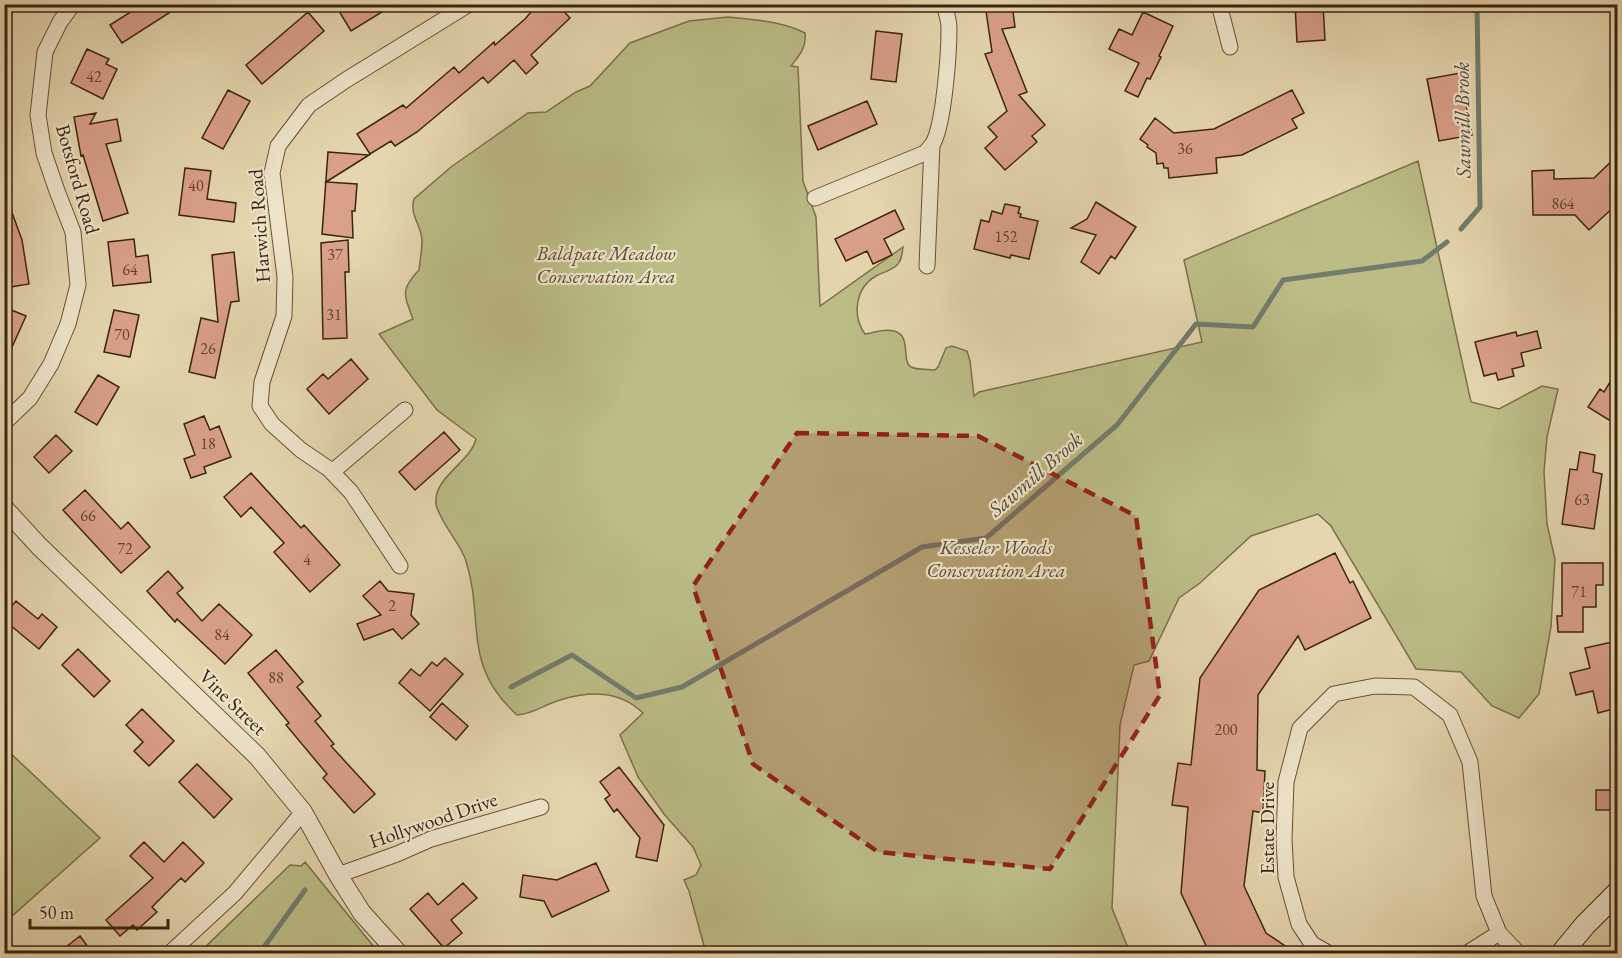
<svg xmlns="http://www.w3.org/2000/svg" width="1622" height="958" font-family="'EB Garamond',serif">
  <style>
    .green { fill: #bbbc86; stroke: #7c704c; stroke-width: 1.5 }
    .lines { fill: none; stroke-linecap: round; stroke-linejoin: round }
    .stream { stroke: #727d6e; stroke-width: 5 }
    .building { fill: #daa089; stroke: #3d2311; stroke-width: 1.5 }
    .minor-casing { stroke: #675038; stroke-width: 17 }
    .tertiary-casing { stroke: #675038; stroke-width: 20 }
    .secondary-casing { stroke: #3d2311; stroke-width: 23 }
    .minor { stroke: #eee4ca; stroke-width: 15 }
    .tertiary { stroke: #eee4ca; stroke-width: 18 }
    .secondary { stroke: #eee4ca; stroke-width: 21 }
    .marked { fill: #8f2418; fill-opacity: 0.2; stroke: #8f2418; stroke-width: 4.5; stroke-dasharray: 12 8; stroke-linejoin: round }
    .labels { text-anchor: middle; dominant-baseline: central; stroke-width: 4.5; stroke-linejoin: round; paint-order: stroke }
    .number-label { font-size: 16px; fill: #64422f }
    .street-label { font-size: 20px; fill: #3d2311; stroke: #eee4ca }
    .park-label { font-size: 20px; font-style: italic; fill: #5c492e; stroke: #eee4ca }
    .water-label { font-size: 21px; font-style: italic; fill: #534838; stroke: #eee4ca }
  </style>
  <rect width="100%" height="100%" fill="#e5d6ae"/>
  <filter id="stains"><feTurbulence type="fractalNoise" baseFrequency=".00333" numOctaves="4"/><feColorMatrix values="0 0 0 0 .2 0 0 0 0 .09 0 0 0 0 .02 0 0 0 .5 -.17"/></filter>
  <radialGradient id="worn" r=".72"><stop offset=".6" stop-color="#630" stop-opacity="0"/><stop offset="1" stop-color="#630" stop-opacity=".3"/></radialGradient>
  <path class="green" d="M728 17C754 20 782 21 805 33 807 47 799 56 791 66L798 67 803 181 816 217 820 306 903 247C902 254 902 260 897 265 891 271 883 272 876 276 855 288 852 316 865 334 874 333 884 328 894 331 912 335 901 362 911 367 917 370 928 369 935 370L938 367 946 348 952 346 967 351 970 361 974 396 979 392 1202 342 1184 260 1418 161 1471 402 1499 409 1542 386 1558 389 1547 437 1544 472 1547 524 1555 559 1551 627 1539 694 1519 718 1492 706 1461 672 1416 669 1331 526 1318 514 1251 536 1200 583 1179 598 1149 661 1134 665 1120 725 1112 908 1130 953H706L689 891 684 880 696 875 701 865 693 847 664 814 638 777 620 735 643 713C619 690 590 691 560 700 543 705 536 713 517 715 461 664 485 622 466 561 461 544 439 521 436 504 433 477 470 463 476 439L437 410 379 334 413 319C404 294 400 290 419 270 420 261 422 250 422 241 422 226 409 215 414 199L451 167 528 113 546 112 576 92 590 86 630 43 689 21Z
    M4 747 100 838 12 916 4 904Z
    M305 862 379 953H199L290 865 301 866Z"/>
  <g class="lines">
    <path class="stream" d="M1461 229 1480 207 1477 4
      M511 687 572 655 636 698 682 687 922 547 986 538 1117 425 1196 324 1253 327 1283 280 1422 261 1447 242
      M259 954 305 890"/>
  </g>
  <path class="building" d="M143 4H183L122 43 110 25Z
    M350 4H395L351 31 339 11Z
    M538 4H557L570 18 531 55 538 63 526 74 514 60 488 83 483 77 417 132 395 146 391 141 370 154 357 134 403 105 406 108 454 67 459 73 494 42 495 45 525 19Z
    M985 4H1012L1015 27 1002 29 1027 92 1019 95 1045 125 1032 136 1037 142 1005 170 985 148 997 137 988 127 1007 111 985 54 992 52Z
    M1295 4H1323L1325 40 1297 42Z
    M308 12 324 31 262 84 246 65Z
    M1143 12 1173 26 1159 56 1161 57 1150 79 1147 78 1138 97 1125 91 1139 63 1109 49 1119 29 1132 35Z
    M876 31 902 34 896 82 871 79Z
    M87 49 109 59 106 64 117 69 103 99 71 83Z
    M1460 73 1472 135 1439 141 1427 79Z
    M228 90 250 101 223 149 202 138Z
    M1292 90 1304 113 1292 119 1297 128 1242 155 1216 158 1217 173 1169 178 1168 168H1164L1163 163 1157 164 1156 153 1147 147 1148 145 1140 139 1155 118 1174 133 1214 129Z
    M867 101 877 124 818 150 808 126Z
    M96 113 90 124 117 119 121 141 106 144 128 213 103 221 83 155 81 156 74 117Z
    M328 152 369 155 326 182 357 184 355 211H352L353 238 322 234Z
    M1617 156V204L1589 230 1575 215H1533L1532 171 1554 170V179L1594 178Z
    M185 168 211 171 207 199 236 203 234 222 179 215Z
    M4 199H7L22 240 29 284 4 288Z
    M1096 202 1136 227 1115 259 1111 256 1099 274 1081 262 1096 235 1071 228 1087 219Z
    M1005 204 1020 207 1018 213 1021 214 1020 217 1038 221 1029 259 1011 255 1010 258 974 249 981 220 989 222 992 211 1002 214Z
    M895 210 904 229 884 239 892 255 873 264 867 251 846 261 835 239Z
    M134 239 136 257 148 255 151 282 113 286 108 242Z
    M348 240 349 272H345L347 338 323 339 321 243Z
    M234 252 239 301 231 302 215 378 189 372 201 318 218 322 212 255Z
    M4 307 26 316 4 365Z
    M114 310 139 315 130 357 104 352Z
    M1537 331 1541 348 1521 353 1524 366 1512 369 1514 376 1498 380 1496 373 1484 376 1475 342 1516 332 1517 336Z
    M351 359 368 379 329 414 307 389 323 374 328 379Z
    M1617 371V425L1588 407 1600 389 1604 392Z
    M98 375 119 387 97 425 75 412Z
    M204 416 210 430 219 426 231 457 204 467 206 473 191 478 184 459 195 455 184 424Z
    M444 432 460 450 415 490 399 472Z
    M56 435 72 451 49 473 34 457Z
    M1580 452 1595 455 1593 472 1602 474 1594 529 1562 524 1570 469 1577 470Z
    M251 473 301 528 304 525 340 565 310 592 274 552 284 543 251 507 241 517 224 497Z
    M85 490 121 529 128 522 150 547 121 573 63 510Z
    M1335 553 1350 583 1353 581 1371 618 1305 650 1298 636 1258 695 1257 770 1265 771 1263 813 1253 811 1244 886 1266 933 1297 954H1210L1181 893 1188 807 1172 805 1178 763 1191 765 1200 678 1259 590Z
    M1562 563H1603V585H1596V607H1583V632H1558L1557 616H1562Z
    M168 571 183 588 177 593 202 621 219 604 252 635 225 664 177 619 175 622 147 591Z
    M380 581 388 591 414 594 411 615 419 624 402 639 393 629 364 640 357 624 381 615 363 596Z
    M16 601 38 619 42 614 57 627 39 649 4 620V615Z
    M1617 641V708L1598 713 1593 691 1576 695 1570 673 1590 668 1585 648Z
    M78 649 110 681 94 697 62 665Z
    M276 650 303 682 297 687 321 716 315 721 334 744 331 746 375 794 354 813 323 778 327 774 286 725 289 723 248 673Z
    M445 658 463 674 430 711 399 683 411 669 420 676 432 662 437 666Z
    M442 703 468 726 456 740 430 717Z
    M142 709 174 741 149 766 134 751 143 742 126 725Z
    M197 764 232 799 214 818 179 782Z
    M619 767 664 825 657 861 636 857 640 838 617 809 614 812 605 799 610 795 600 782Z
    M1596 790H1617V810H1596Z
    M144 842 164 862 183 842 204 863 185 882 181 878 152 907 157 912 137 930 133 925 120 936 106 920 153 878 130 856Z
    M596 863 609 891 552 917 544 901 520 897 523 875 557 880Z
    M463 883 477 898 451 920 462 933 444 948 410 909 428 893 438 905Z
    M80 936 93 954H57Z"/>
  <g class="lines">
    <defs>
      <path id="minor" d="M1219 4 1230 47
        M815 198 925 153 932 145
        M927 266 932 145C944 127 949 52 949 28 949 20 946 12 944 4
        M4 423 30 398 51 364 68 324 78 285 73 232 57 191 44 153 38 115 45 52 60 22 73 4
        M332 472 405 410
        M400 566 351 492 329 469 301 450 272 424 260 406 262 382 284 316 285 277 272 173 278 146 309 105 346 80 469 4
        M338 875 397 854 431 839 541 807
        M169 954 235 893 303 812
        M1330 954 1312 944 1299 924 1286 877 1284 839 1286 782 1300 728 1334 694 1375 686 1414 687 1450 715 1470 762 1484 896 1499 933 1519 954
        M1466 954 1499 933"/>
      <path id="tertiary" d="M4 508 39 546 257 756 303 812 338 875 362 913 399 954"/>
      <path id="secondary" d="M1561 954 1585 925 1618 892"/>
    </defs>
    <use href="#minor" class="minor-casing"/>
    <use href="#tertiary" class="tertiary-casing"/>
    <use href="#secondary" class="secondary-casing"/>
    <use href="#minor" class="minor"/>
    <use href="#tertiary" class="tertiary"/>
    <use href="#secondary" class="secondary"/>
  </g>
  <path class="marked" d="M797 433 978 436 1136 516 1160 695 1050 869 878 852 753 764 693 586Z"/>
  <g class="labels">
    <g class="number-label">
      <text x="94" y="76">42</text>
      <text x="1185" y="148">36</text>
      <text x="196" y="185">40</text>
      <text x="1563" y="203">864</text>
      <text x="1006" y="236">152</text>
      <text x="335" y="254">37</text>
      <text x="130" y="269">64</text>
      <text x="334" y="314">31</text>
      <text x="122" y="334">70</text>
      <text x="208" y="348">26</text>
      <text x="208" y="443">18</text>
      <text x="1582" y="499">63</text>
      <text x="88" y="515">66</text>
      <text x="125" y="548">72</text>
      <text x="307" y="559">4</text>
      <text x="1579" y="591">71</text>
      <text x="392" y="605">2</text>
      <text x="222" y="634">84</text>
      <text x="276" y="677">88</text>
      <text x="1226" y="729">200</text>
    </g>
    <g class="street-label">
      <text transform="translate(78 179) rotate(74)">Botsford Road</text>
      <text transform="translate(259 226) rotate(-94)">Harwich Road</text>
      <text transform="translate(233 702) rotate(44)">Vine Street</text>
      <text transform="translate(433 820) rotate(-19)">Hollywood Drive</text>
      <text transform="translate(1267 828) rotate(-90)">Estate Drive</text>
    </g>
    <g class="park-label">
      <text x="606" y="253">Baldpate Meadow<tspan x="606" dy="23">Conservation Area</tspan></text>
      <text x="996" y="547">Kesseler Woods<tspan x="996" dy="23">Conservation Area</tspan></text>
    </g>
    <g class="water-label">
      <text transform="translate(1462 120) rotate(-91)">Sawmill Brook</text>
      <text transform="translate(1035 474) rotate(-41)">Sawmill Brook</text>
    </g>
  </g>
  <rect width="1622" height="958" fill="none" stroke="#e5d6ae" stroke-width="24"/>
  <rect x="6" y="6" width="1610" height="946" fill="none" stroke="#3d2311" stroke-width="3"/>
  <rect x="12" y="12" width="1598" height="934" fill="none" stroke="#3d2311" stroke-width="1.5"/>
  <path d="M30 919v9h138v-9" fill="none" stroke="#3d2311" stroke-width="3"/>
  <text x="39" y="919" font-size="18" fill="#3d2311" stroke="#eee4ca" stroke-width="4.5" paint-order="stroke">50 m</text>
  <rect width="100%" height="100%" filter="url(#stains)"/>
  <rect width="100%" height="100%" fill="url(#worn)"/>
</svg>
